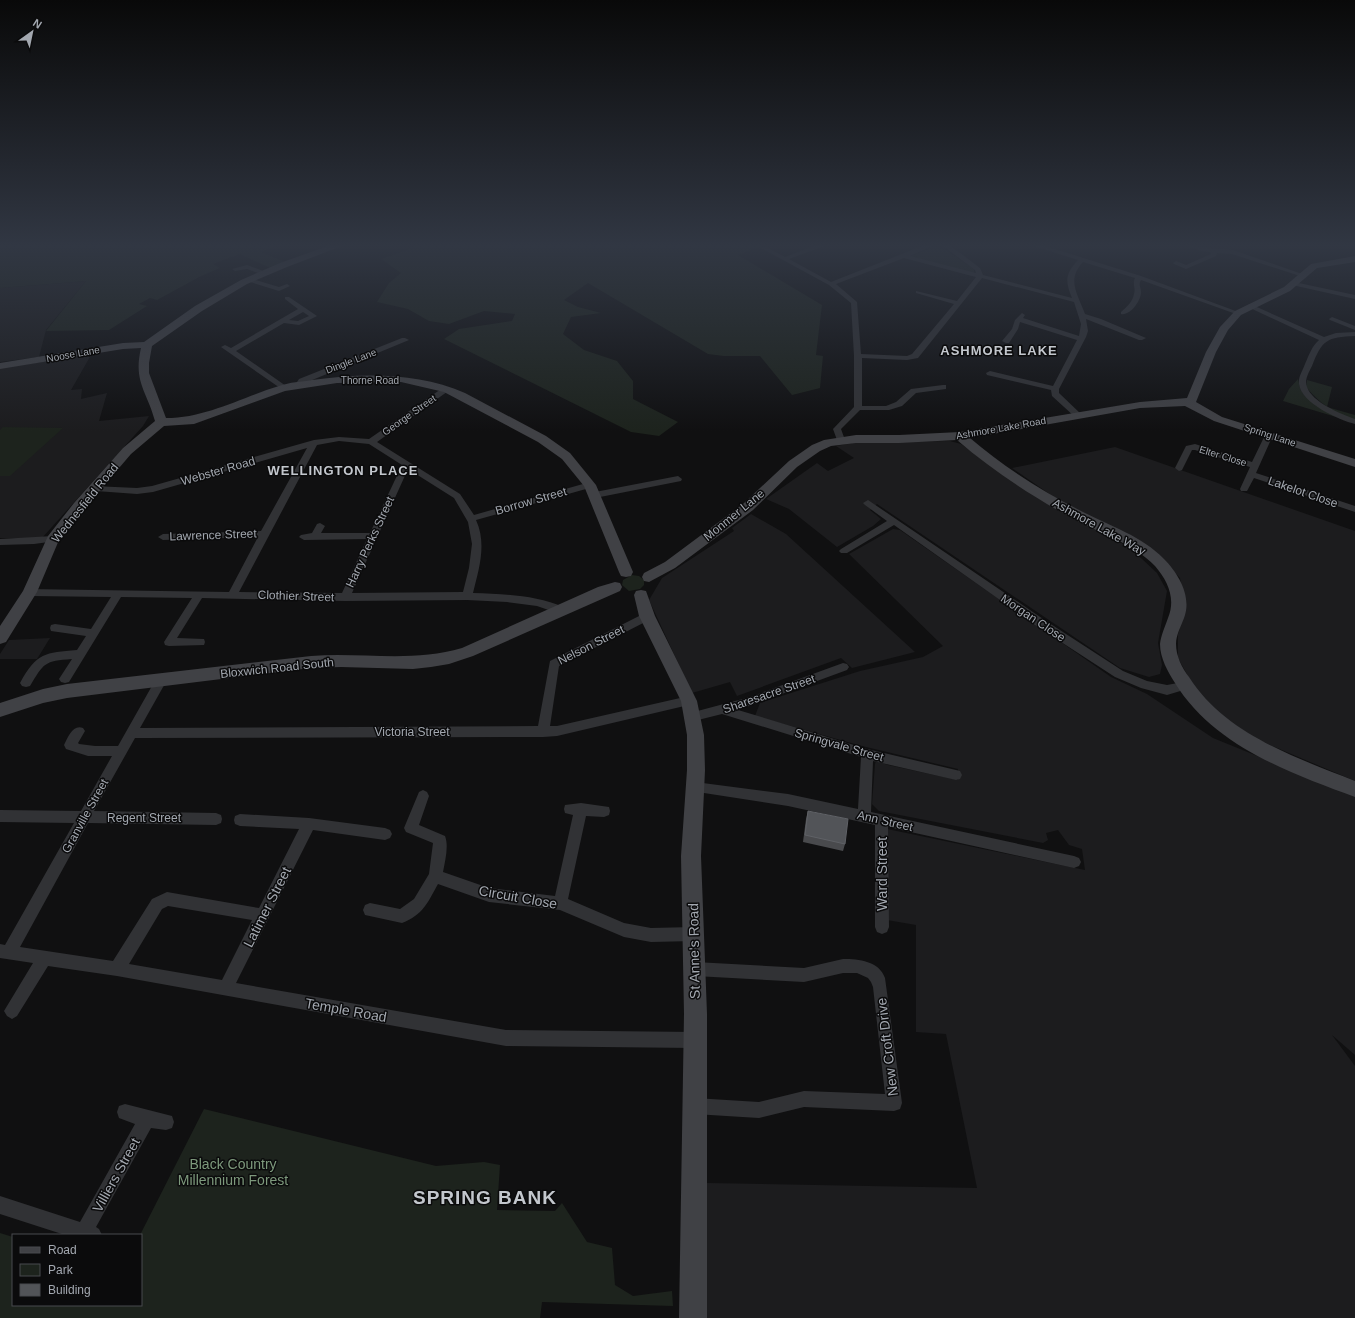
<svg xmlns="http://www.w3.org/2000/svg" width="1355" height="1318" font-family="Arial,sans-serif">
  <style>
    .built { fill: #1c1c1e }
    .green { fill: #1d231d }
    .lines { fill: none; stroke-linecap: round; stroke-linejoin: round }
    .street { fill: #313235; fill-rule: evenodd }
    .secondary { fill: #404145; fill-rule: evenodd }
    .wall { fill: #494a4d }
    .building { fill: #525458; stroke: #5f6166 }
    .labels { text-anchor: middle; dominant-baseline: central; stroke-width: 3; stroke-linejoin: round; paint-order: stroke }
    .far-street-label { font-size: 10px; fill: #a3a8b0; stroke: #0b0b0c }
    .street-label { font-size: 12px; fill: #a3a8b0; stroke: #0b0b0c }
    .far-district-label { font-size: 13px; font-weight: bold; letter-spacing: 1px; fill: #c3c7cd; stroke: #0b0b0c }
    .near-street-label { font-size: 14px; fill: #a3a8b0; stroke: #0b0b0c }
    .near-park-label { font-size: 14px; fill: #7d997c; stroke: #0b0b0c }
    .near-district-label { font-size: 19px; font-weight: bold; letter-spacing: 1px; fill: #c3c7cd; stroke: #0b0b0c }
  </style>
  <rect width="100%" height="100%" fill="#101011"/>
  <path class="built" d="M86 281 46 330 39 357 0 362V288Z
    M91 355 71 390 82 389 81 399 107 393 99 421 149 416 143 426 42 538H0V368Z
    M950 441 961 444 1004 475 1123 544 1141 558 1157 573 1167 591 1158 643 1162 665 1160 674 1149 677 1120 668 877 504 870 510 881 519 873 526 837 547 789 509 766 499 817 463 828 471 854 458 836 446 859 442Z
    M1115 447 1355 531V781L1256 739 1219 714 1194 687 1178 658V634L1185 611 1180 578 1158 555 1061 502 1012 468Z
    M751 514 786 534 915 652 852 668 841 658 737 696 730 682 692 693 649 600 662 578 734 531 732 528Z
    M893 529 900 530 1111 677 1147 694 1213 738 1355 796V1055L1332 1035 1355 1066V1318H705L707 1183 977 1188 946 1034 916 1032V925L887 920V829L1085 870 1082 849 1069 845 1058 830 1046 833 1048 840 1043 843 879 811 872 804 875 764 876 761 888 765 958 780V769L862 746 755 716 760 703 860 671 923 657 943 646 849 554Z
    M50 638 37 659H0V654L9 640Z"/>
  <path class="green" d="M0 246H275L261 252 285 262 270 268 240 254 213 264 220 268 201 276 157 300 150 298 139 304 147 306 109 330 46 331 86 281 0 288Z
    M412 246H762L738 255 822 305 816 355 823 356 820 388 792 395 760 356H724L708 354 588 283 564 300 578 307 601 313 571 317 563 334 584 350 617 361 633 381V399L678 422 659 436 631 432 444 339 459 329 512 321 515 314 484 311 449 324 429 321 408 309 377 302 389 283 401 273 381 259 405 251Z
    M935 247 943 248 974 269V272L972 276 905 258Z
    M1298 379 1300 388 1304 395 1336 417 1283 401 1289 389Z
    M1307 380 1332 387 1327 407 1355 415V420C1335 414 1319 403 1306 387Z
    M3 427 63 428 10 476H0V430Z
    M632 575 639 576 644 580V585L640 589 629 591 622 585 623 580Z
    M204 1109 436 1166 484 1162 500 1165 497 1210 555 1211 562 1203 587 1242 612 1248 615 1285 633 1296 672 1291 673 1306 542 1302 540 1318H0V1233L13 1237V1305H141L140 1235Z"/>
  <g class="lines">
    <path class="street" d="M814 246H824L789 259 831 282 922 246H932L910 256 976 273 975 270 943 246H951L980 268 983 275 1072 298C1065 281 1065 274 1078 260L1034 246H1045L1141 276 1241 313 1236 314 1141 280C1138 285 1141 287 1141 292 1141 301 1130 316 1121 314V312C1127 307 1133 301 1134 294 1136 288 1132 284 1135 278L1083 262C1066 280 1078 294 1085 314L1101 319 1146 338 1142 340H1139L1086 319 1088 331 1086 337 1059 389V393L1082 415 1078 417H1075L1052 396 1051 390 987 375 986 373 990 371 1053 386 1077 340 1020 322 1018 329 1009 343H1006L1002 341 1012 329 1015 320 1022 313 1025 315 1023 318 1079 336 1081 324 1074 302 982 278 918 358 907 360 862 358V406H886L896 402 911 389 943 385H946V389L916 393 902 406 889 410H860L841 429 845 440 841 443 837 440 833 429 854 407V356L851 303 829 285 761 248 766 247 785 257ZM904 258 976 277 957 301 916 291V293L954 304 912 354 907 356 861 354 857 302 836 284Z
      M1188 246 1233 250 1305 275 1300 276 1232 254 1217 253 1216 256 1186 269 1174 264 1173 263 1176 261 1186 265 1211 254 1210 252 1201 251Z
      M247 265 266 272 267 273 264 275 247 269 235 271 232 269Z
      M249 278 279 287 287 284 290 286 279 291 247 281 246 280Z
      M1294 282 1355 295V299L1292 285V283Z
      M285 297H289L317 316 299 325 284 323 236 351 286 386 287 388 283 390 221 347 225 345 231 348 298 309 285 299ZM303 312 309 316 298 321 289 320Z
      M1250 304 1324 337 1336 333 1355 332V336C1327 337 1322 340 1312 366 1309 372 1304 380 1307 387 1312 402 1341 414 1355 419V424C1339 420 1301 403 1299 384 1298 377 1303 370 1305 364 1309 355 1312 346 1319 340L1248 307V305Z
      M1332 317 1355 326V330L1330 320 1329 319Z
      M402 338H405L409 340 305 383 302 387H296L295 385 299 379Z
      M444 387H447L451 389 377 442 460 494 474 515 590 482 594 485 593 487 476 520C487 544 479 569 473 593 504 594 535 595 564 607L565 610 564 613 560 614 537 606 507 602 467 600 345 601 202 598 177 638 204 639 205 642 204 645 169 646 165 645 164 642 192 598 121 597 69 682 65 683 61 682 59 679 72 659C44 661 44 663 30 686L26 687 22 686 20 683C37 652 45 653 77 650L86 636 51 631 50 628 51 625 55 624 91 629 111 597 30 596 26 595 25 592 26 589 229 592 258 537 163 540 158 537 163 534 261 531 307 448 153 492 137 494 96 491 92 488 93 486 137 488 152 486 314 440 339 437 369 439ZM339 441 369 444 402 465 370 533H321L325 526 320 523 317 524 312 533 301 535 299 537 304 540 367 539 342 593 239 592 317 445ZM408 469 454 498 468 522 472 544 469 568 463 592 352 593Z
      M1266 433H1269L1273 435 1256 473 1355 506V512L1254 478 1247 491H1241L1240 489 1250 467 1195 450H1192L1182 470 1179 471 1175 468 1186 446 1195 444 1252 462Z
      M678 476 682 479 681 481 595 498 590 495 595 492Z
      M868 500 1046 621 1123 671 1147 681 1167 685 1183 682 1187 683 1189 686 1187 689 1167 695 1141 688 1115 677 1038 627 894 525 847 553H841L839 551 841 549 887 521 865 505 863 503Z
      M53 536 58 539 56 541 34 544 0 545V539Z
      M647 612 651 613 652 616 651 619 559 666 550 726H557L689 696 693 698 695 701 693 704 557 736 543 737 135 738 94 811 216 813 221 815 222 819 221 823 216 825 88 823 20 947 113 961 152 899 167 892 259 908 299 829 240 826 235 824 234 820 235 816 240 814 309 818 385 828 390 830 392 834 390 838 385 840 313 830 236 983 506 1030 695 1032 701 1034 703 1040 701 1046 695 1048 506 1046 117 976 48 966 17 1016 12 1019 7 1016 4 1011 7 1006 33 963 0 958V944L5 945 74 823 0 822V810L81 811 112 756H88L66 749 64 745C68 737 73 724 83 728L85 731 78 743 79 744 95 746H118L157 677 161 676 165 677 167 680 140 728 538 726 550 661ZM168 906 252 920 222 980 129 964 162 909Z
      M843 663 847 664 849 667 847 670 738 710 867 749 956 770 960 771 962 775 960 779 956 780 873 761 871 812 1074 856 1079 858 1081 862 1079 866 1074 868 888 827 889 927 887 932 882 934 877 932 875 927V825L788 806 691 791 689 787 691 783 695 782 788 794 858 809 861 757 722 714 694 721 690 719 688 716 690 713 750 697Z
      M423 790 427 792 429 796 419 825 445 836C449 846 445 861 443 872L489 888 555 896 573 815 565 813 564 809 565 805 581 803 609 807 610 811 609 815 604 817 586 816 568 899 624 923 651 928 694 927 699 929 701 934 699 939 694 941 651 942 624 937 560 910 489 902 438 884C428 902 423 915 402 923L365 915 363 910 365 905 370 903 400 909 414 899 429 874 433 843 406 832 404 828 419 792Z
      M843 959C859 959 879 961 885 978L902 1103 900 1109 894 1111 804 1107 759 1118 694 1114 688 1112 686 1106 688 1100 694 1098 759 1102 804 1091 885 1094 873 987 871 982 868 978 857 973H843L804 982 695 976 690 974 688 969 690 964 695 962 804 968Z
      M125 1104 172 1116 174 1122 172 1128 166 1130 151 1128 96 1227 99 1229 102 1235H65L0 1214V1196L80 1222 135 1124 119 1118 117 1112 119 1106Z"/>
    <path class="secondary" d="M328 246H342L287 267 247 284 202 311 152 346 149 363V373L166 418C206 418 242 397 279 386 290 382 301 382 312 380 363 373 417 372 465 393L546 436 570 453 596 485 633 572 631 576 626 577 621 576 619 572 584 486 562 459 538 442 444 392 401 382 337 383 285 391 194 424 164 426 131 454 84 509 59 540 37 592 6 642 0 644V626L23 591 48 536 74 503 123 448 155 421C147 391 133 382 141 348L123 349 0 369V363L123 343 144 342 195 306 241 280 280 263Z
      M1355 256V262L1317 268 1290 291 1241 315 1228 330 1216 352 1196 402 1222 417 1355 459V467L1214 421 1185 406 1140 408 970 438C1004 467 1043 492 1083 512 1110 526 1142 536 1164 559 1178 573 1191 595 1185 615 1182 625 1176 634 1176 644 1176 656 1182 668 1189 677 1225 734 1295 757 1355 781V797C1289 773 1213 745 1175 683 1168 672 1160 658 1160 644 1161 635 1165 627 1168 618 1176 599 1168 581 1155 566 1133 543 1099 533 1072 518 1031 496 992 470 957 440L899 443H856L831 446 820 451 797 467 753 510 675 568 649 582 644 581 642 577 644 573 665 562 743 504 789 461 812 445 824 440 856 435H899L960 432 1140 402 1187 398 1206 352 1220 327 1235 311 1284 287 1311 264Z
      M615 582 620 583 622 587 620 591 473 656 449 664 431 667 413 669 341 667 311 668 67 698 43 703 0 717V703L43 689 67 684 311 656C361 652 412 663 462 648L598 587Z
      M641 590 646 591 655 616 697 701 704 735 705 770 701 856 707 1014V1318H679L684 1014 681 856 687 770V735L681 701 639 616 634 595 636 591Z"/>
  </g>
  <path class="wall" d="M808 811 845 844 843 851 803 842 806 819Z"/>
  <path class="building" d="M808 811 848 819 845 844 805 835Z"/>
  <linearGradient id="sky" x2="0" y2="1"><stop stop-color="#090909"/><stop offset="0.57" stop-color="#313743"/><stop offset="1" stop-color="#313743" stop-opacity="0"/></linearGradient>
  <rect width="1355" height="431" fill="url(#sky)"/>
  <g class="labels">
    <g class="far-street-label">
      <text transform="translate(73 354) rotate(-10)">Noose Lane</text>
      <text transform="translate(351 361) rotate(-21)">Dingle Lane</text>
      <text x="370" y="380">Thorne Road</text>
      <text transform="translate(409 415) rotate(-35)">George Street</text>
      <text transform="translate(1001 428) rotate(-10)">Ashmore Lake Road</text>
      <text transform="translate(1270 435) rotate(18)">Spring Lane</text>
      <text transform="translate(1223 456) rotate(17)">Elter Close</text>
    </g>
    <g class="street-label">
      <text transform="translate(218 471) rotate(-16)">Webster Road</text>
      <text transform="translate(1303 492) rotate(19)">Lakelot Close</text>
      <text transform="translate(531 501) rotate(-16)">Borrow Street</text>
      <text transform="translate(85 503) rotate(-51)">Wednesfield Road</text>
      <text transform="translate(734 515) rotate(-39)">Monmer Lane</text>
      <text transform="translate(1099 527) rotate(29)">Ashmore Lake Way</text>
      <text transform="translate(213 535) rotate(-2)">Lawrence Street</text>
      <text transform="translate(370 542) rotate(-65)">Harry Perks Street</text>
      <text transform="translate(296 596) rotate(2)">Clothier Street</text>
      <text transform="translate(1033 618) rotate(34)">Morgan Close</text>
      <text transform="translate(591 645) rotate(-27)">Nelson Street</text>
      <text transform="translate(277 668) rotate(-6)">Bloxwich Road South</text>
      <text transform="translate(769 694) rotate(-19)">Sharesacre Street</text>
      <text x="412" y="732">Victoria Street</text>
      <text transform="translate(839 745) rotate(16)">Springvale Street</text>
      <text transform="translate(85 816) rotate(-61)">Granville Street</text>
      <text x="144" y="818">Regent Street</text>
      <text transform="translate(885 821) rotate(13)">Ann Street</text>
    </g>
    <g class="far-district-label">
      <text x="999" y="350">ASHMORE LAKE</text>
      <text x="343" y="470">WELLINGTON PLACE</text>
    </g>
    <g class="near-street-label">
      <text transform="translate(882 874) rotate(-90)">Ward Street</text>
      <text transform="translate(518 897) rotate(10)">Circuit Close</text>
      <text transform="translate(267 907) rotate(-63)">Latimer Street</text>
      <text transform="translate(694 951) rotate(-91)">St Anne's Road</text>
      <text transform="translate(346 1010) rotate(10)">Temple Road</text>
      <text transform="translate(887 1047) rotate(-97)">New Croft Drive</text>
      <text transform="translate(116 1175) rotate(-61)">Villiers Street</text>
    </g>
    <g class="near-park-label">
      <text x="233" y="1164">Black Country<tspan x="233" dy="16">Millennium Forest</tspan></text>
    </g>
    <g class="near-district-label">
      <text x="485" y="1197">SPRING BANK</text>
    </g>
  </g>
  <rect x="12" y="1234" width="130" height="72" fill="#0b0b0c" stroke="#484a4e"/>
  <rect x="20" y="1247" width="20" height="6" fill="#404145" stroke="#484a4e"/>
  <text x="48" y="1254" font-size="12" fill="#a3a8b0">Road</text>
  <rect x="20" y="1264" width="20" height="12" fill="#1d231d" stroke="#484a4e"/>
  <text x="48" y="1274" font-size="12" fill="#a3a8b0">Park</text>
  <rect x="20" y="1284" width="20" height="12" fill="#525458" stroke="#484a4e"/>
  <text x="48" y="1294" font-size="12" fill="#a3a8b0">Building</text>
  <g transform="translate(32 32) rotate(33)" stroke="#0b0b0c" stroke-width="3" paint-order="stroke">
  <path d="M0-3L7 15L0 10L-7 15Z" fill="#a3a8b0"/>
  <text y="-6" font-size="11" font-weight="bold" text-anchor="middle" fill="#a3a8b0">N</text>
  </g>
</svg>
